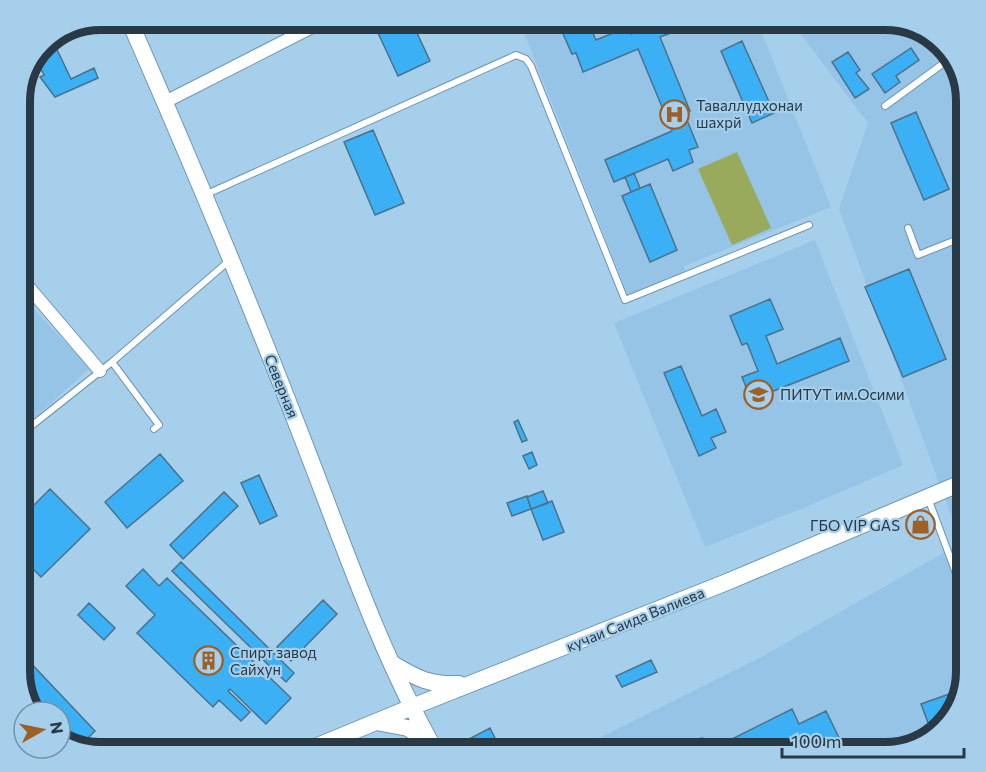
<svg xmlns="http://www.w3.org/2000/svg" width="986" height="772" font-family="Commissioner,sans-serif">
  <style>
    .built { fill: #95c4e6 }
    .green { fill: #99aa5d }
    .building { fill: #3cb0f4; stroke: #4b718b; stroke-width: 1.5 }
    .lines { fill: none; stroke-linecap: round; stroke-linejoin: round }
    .lane-casing { stroke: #6e95b1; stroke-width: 8 }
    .street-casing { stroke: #6e95b1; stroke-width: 14 }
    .secondary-casing { stroke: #6e95b1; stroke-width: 18 }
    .lane { stroke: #fff; stroke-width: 6 }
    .street { stroke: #fff; stroke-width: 12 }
    .secondary { stroke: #fff; stroke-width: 16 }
    .labels { text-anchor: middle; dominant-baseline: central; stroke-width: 4.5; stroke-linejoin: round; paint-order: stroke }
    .poi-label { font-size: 15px; fill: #293945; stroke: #a6cfec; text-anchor: start }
    .street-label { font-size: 15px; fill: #293945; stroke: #a6cfec }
    .rim { fill: none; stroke: #293945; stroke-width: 8 }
  </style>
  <rect width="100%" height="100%" fill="#a6cfec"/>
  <path class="built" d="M519 20H757L831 207 684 266 686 272 628 295Z
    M790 20H885L938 40 966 101V671L946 724 885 752H604L599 738 761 657 961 543 839 209 868 123Z
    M815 240 903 465 808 506 705 547 614 323Z
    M20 295 90 368 20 431Z"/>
  <path class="green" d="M737 152 771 228 732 245 698 169Z"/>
  <path class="building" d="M372 20H411L430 61 398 76Z
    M557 20H587L596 40 628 27 631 34 650 26 647 20H668H666L671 33 660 37 690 111 684 113 698 147 689 150 693 162 673 171 668 159 614 182 605 160 672 131 638 49 583 72 576 53 572 54Z
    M720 20H744L718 31 714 22Z
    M53 41 71 79 94 68 98 78 55 97 40 77 44 75 38 63 43 61 40 54 45 44Z
    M742 41 774 113 752 123 721 51Z
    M911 48 919 60 896 76 900 82 885 93 872 74Z
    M848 52 860 70 856 73 869 89 855 98 832 62Z
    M916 112 949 189 924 200 891 123Z
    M373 130 404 203 375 215 344 142Z
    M634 173 640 188 631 192 625 177Z
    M650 184 677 250 650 262 622 196Z
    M909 269 946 359 903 377 865 287Z
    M770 299 783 329 766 336 777 364 840 338 849 361 751 400 742 377 758 371 747 343 742 345 730 316Z
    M681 366 702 416 716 409 726 432 711 438 716 448 699 456 664 373Z
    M518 420 527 440 522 442 514 422Z
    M532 452 537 465 529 469 523 456Z
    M160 454 183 481 127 528 105 502Z
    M259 475 277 516 260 524 241 483Z
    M50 489 90 529 41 577 20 556V519Z
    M543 491 548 503 531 509 527 497Z
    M224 492 238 506 183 559 170 545Z
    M527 496 531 509 512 516 507 503Z
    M552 501 564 532 543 540 531 509Z
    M181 562 294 673 286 682 172 571Z
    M143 569 159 586 167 578 291 698 266 724 230 689 228 691 250 712 241 721 219 700 213 707 137 633 155 615 126 586Z
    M323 600 337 614 291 661 277 647Z
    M89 603 115 628 104 640 78 615Z
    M26 658 95 731 81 745 73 742 60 729V712H44L30 697 20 676V663Z
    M651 660 657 672 622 687 616 676Z
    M952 693 955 701 946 724 931 731 921 704Z
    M792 709 799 724 826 711 846 752H706Z
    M490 728 502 752H475L469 739Z
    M702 738 711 742 715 748 706 752H664L686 742Z"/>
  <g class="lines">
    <defs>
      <path id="lane" d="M841 20 844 25
        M885 106 948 60
        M207 194 516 55 526 59 531 66 625 300 809 225
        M908 228 918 255 966 236
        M112 362 159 425 154 429
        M20 435 112 362 230 260
        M928 498 966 600"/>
      <path id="street" d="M165 102 326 20
        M20 277 100 371"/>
      <path id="secondary" d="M129 20C189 157 247 295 301 435 342 540 380 654 436 752
        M393 664C418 679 429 685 459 684
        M376 722 408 728 429 742
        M303 752 412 707 727 582 966 481"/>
    </defs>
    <use href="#lane" class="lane-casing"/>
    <use href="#street" class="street-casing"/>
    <use href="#secondary" class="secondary-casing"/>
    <use href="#lane" class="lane"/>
    <use href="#street" class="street"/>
    <use href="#secondary" class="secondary"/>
  </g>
  <defs>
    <symbol id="hospital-ring" viewBox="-11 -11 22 22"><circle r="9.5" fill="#a6cfec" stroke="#9e6027" stroke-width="1.5"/><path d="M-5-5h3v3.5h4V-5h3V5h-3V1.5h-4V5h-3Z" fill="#9e6027"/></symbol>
    <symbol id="school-ring" viewBox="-11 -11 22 22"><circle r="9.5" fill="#a6cfec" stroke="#9e6027" stroke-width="1.5"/><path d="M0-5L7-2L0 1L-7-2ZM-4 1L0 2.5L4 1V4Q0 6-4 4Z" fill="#9e6027"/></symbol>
    <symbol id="shop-ring" viewBox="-11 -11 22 22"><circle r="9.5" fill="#a6cfec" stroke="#9e6027" stroke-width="1.5"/><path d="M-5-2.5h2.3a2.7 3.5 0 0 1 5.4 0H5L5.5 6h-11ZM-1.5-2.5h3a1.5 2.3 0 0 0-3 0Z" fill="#9e6027"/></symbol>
    <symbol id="building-ring" viewBox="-11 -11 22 22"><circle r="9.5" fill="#a6cfec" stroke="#9e6027" stroke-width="1.5"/><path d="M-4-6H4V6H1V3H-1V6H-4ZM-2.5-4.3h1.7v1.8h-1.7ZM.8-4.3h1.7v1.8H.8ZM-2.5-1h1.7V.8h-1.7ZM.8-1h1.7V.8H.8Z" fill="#9e6027"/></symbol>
  </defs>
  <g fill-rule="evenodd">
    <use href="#hospital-ring" x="658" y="98" width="33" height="33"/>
    <use href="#school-ring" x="742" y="378" width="33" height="33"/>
    <use href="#shop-ring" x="904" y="508" width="33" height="33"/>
    <use href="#building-ring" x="192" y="644" width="33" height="33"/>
  </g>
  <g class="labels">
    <g class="poi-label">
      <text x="696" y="105">Таваллудхонаи<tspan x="696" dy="17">шахрй</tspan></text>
      <text x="780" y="394">ПИТУТ им.Осими</text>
      <text x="900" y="525" text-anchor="end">ГБО VIP GAS</text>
      <text x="230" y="652">Спирт завод<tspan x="230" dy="17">Сайхун</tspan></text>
    </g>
    <g class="street-label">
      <text transform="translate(282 386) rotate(68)">Северная</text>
      <text transform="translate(635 619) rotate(-22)">кучаи Саида Валиева</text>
    </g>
  </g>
  <path d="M0 0H986V772H0ZM101 30H885A71 71 0 0 1 956 101V671A71 71 0 0 1 885 742H101A71 71 0 0 1 30 671V101A71 71 0 0 1 101 30Z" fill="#a6cfec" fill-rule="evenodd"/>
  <path class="rim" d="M101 30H885A71 71 0 0 1 956 101V671A71 71 0 0 1 885 742H101A71 71 0 0 1 30 671V101A71 71 0 0 1 101 30Z"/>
  <g transform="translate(42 730) rotate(81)"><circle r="28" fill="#a6cfec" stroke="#7493a9" stroke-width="1.5"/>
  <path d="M0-4.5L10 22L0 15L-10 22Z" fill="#9e6027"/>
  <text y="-9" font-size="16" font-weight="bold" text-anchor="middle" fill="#293945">N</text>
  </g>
  <path d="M782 748v9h182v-9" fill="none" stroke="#293945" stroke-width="3"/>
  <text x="791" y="748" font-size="18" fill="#293945" stroke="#a6cfec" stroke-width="4.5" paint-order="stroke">100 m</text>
</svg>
